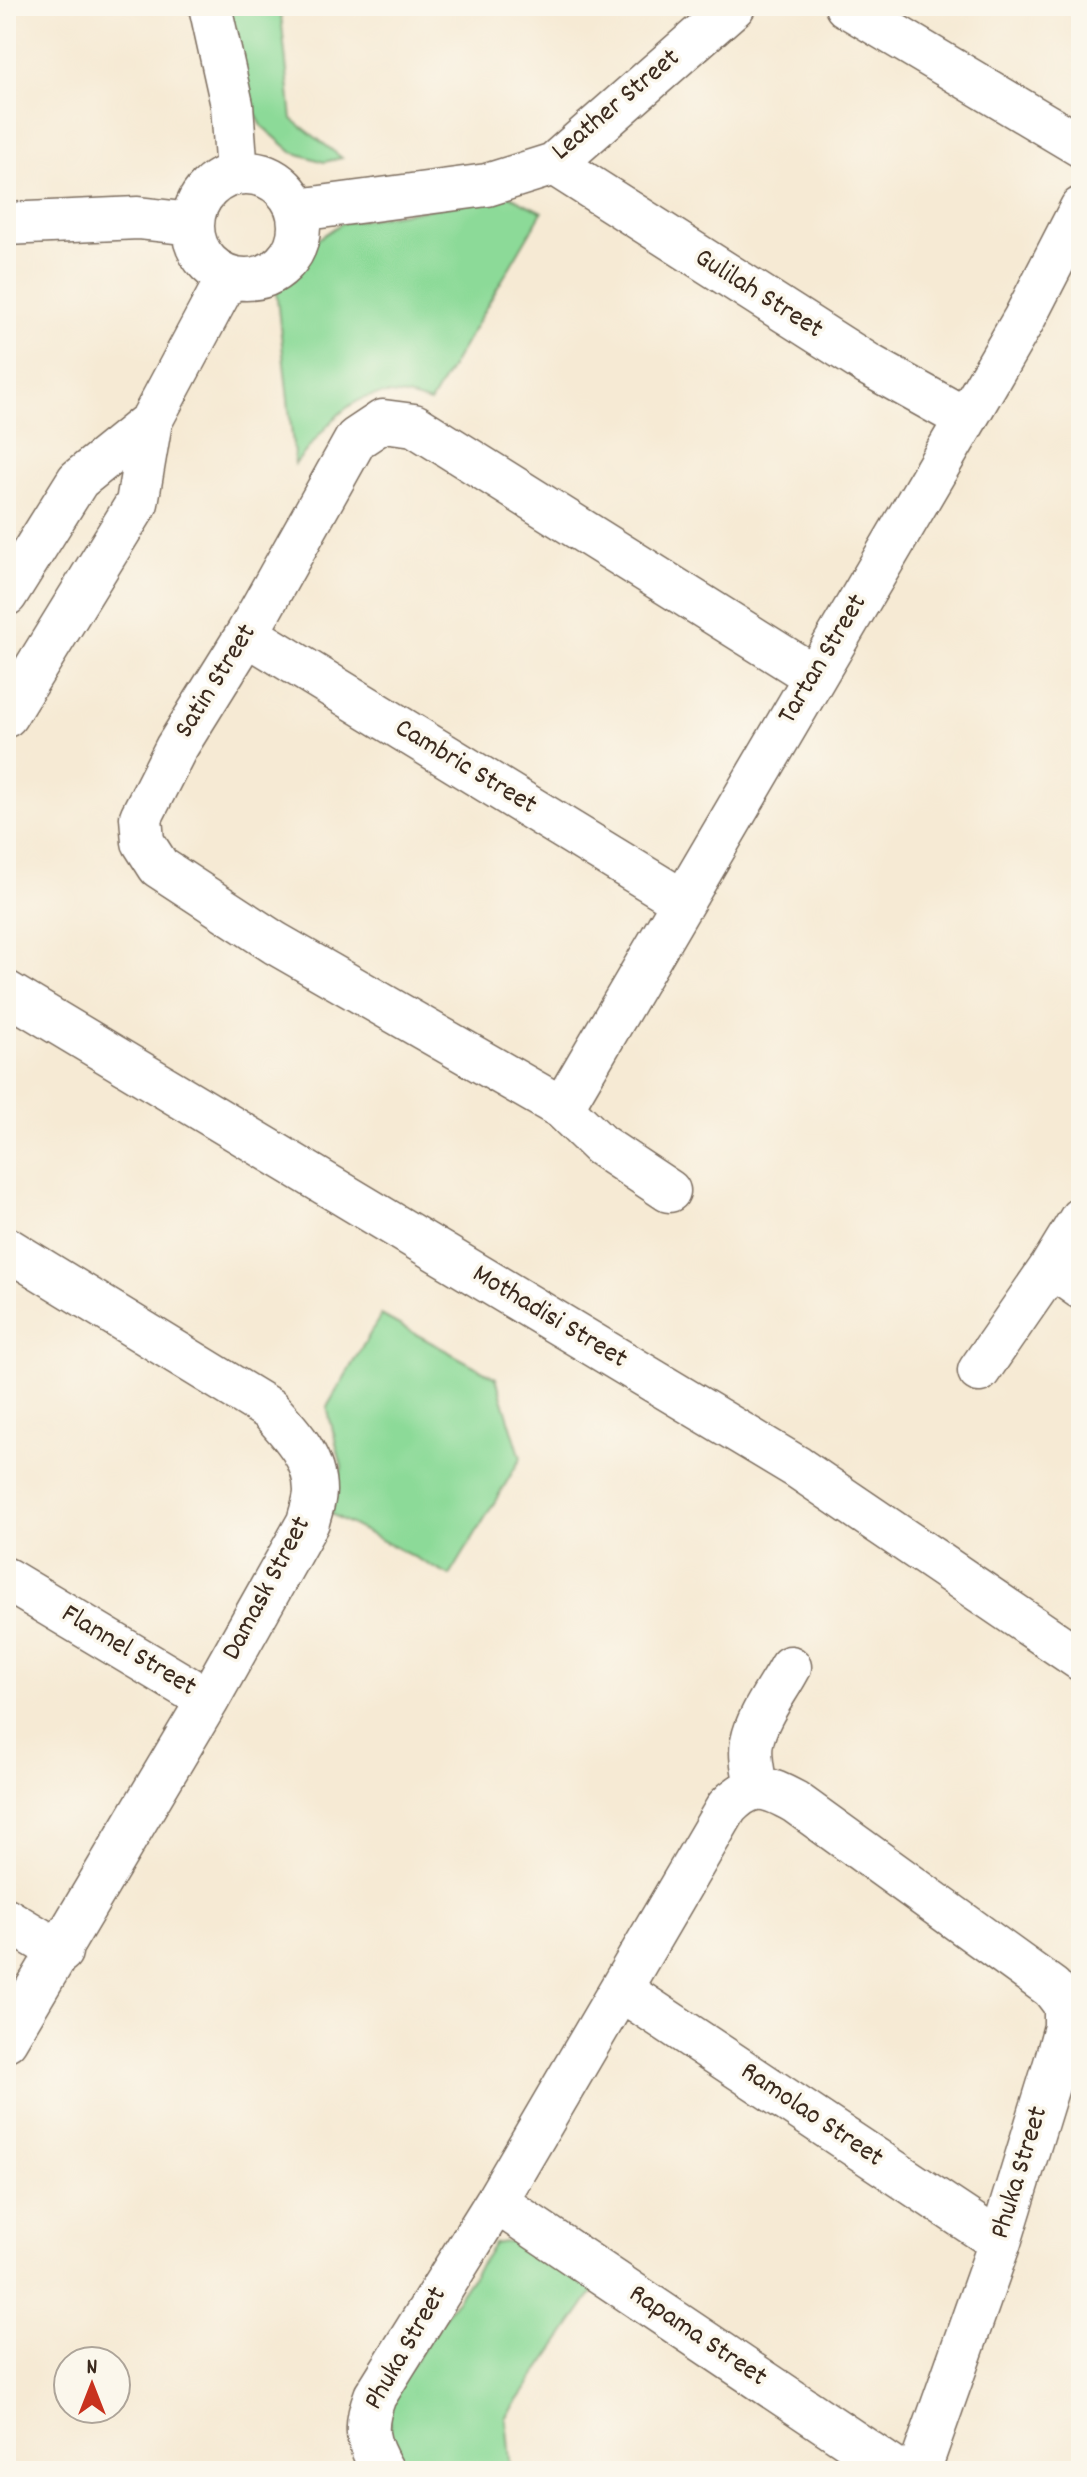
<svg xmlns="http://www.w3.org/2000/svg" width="1087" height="2477" font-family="Dekko,sans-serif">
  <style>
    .green { fill: #8cda98; stroke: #64825b; stroke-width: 2 }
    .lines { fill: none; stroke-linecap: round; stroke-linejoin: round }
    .minor-casing { stroke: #7c6d5e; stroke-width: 45 }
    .minor { stroke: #fff; stroke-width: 42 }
    .labels { text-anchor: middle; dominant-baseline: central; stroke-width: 7; stroke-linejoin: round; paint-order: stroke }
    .street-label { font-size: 28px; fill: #3b2a1e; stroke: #fbf7ec }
  </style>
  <rect width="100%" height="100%" fill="#fbf7ec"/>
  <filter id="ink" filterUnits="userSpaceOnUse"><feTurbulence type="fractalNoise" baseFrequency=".0125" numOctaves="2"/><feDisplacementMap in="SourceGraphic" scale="16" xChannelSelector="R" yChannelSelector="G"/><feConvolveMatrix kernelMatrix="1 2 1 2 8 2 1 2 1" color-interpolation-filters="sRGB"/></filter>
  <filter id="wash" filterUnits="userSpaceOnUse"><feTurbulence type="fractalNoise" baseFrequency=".006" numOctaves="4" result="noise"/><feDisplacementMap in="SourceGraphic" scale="32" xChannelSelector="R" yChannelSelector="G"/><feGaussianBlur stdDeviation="1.8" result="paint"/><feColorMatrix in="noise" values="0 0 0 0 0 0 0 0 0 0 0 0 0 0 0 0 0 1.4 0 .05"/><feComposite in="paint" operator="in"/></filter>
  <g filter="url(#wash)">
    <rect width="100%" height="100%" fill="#f6ead4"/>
    <path class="green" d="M224 6H280L292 119 342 158 324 162 292 152 262 126 245 94Z
      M510 196 542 212 430 403C358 376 338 414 295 464L275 280 312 243 342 223Z
      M381 1315 496 1378 521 1458 450 1576 331 1514 342 1467 327 1407Z
      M516 2240 595 2290 506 2418 511 2471H417L398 2457 390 2434 389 2415 396 2388 494 2244Z"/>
  </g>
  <g filter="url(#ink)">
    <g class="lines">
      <defs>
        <path id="minor" d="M210 6 232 105 237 174
          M846 6 1081 146
          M554 164 869 365 966 419
          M193 226a53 53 0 1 1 106 0a53 53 0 1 1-106 0Z
          M298 210 487 185 554 164 734 6
          M6 224 138 218 192 224
          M6 595 78 480 151 421
          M247 634 683 901
          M6 716 137 503 151 421 228 277
          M6 992 797 1467 1081 1660
          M562 1108 966 419 1024 319 1081 208
          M669 1191 600 1145 562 1108 275 943 159 867 143 842 141 817 176 748 247 634 356 439 383 421 414 425 814 676
          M6 1248 269 1409C290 1432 315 1457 315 1491 315 1501 310 1513 308 1522L208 1700 6 2040
          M1051 1267 1081 1288
          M979 1371 1051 1267 1081 1218
          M6 1579 208 1700
          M756 1787C754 1773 749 1757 752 1742 757 1716 778 1690 790 1667
          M6 1919 61 1952
          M621 1990 1000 2242
          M496 2202 897 2471
          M383 2471C366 2442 363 2427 375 2396L496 2202 727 1807C752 1781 766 1786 795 1802L1052 1988 1065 2005V2027L1056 2060 1000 2242 919 2471"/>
      </defs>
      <use href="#minor" class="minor-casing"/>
      <use href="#minor" class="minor"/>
    </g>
  </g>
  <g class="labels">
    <g class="street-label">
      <text transform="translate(617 106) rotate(-40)">Leather Street</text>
      <text transform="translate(758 295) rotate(32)">Gulilah Street</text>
      <text transform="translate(824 660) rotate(-59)">Tartan Street</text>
      <text transform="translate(217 682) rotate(-58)">Satin Street</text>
      <text transform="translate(465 768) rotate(31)">Cambric Street</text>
      <text transform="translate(549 1318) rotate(31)">Mothadisi Street</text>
      <text transform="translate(268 1589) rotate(-62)">Damask Street</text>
      <text transform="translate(128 1652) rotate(31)">Flannel Street</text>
      <text transform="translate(811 2116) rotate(34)">Ramolao Street</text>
      <text transform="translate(1021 2173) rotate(-73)">Phuka Street</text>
      <text transform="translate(697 2337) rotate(34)">Rapama Street</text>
      <text transform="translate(407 2349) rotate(-60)">Phuka Street</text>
    </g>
  </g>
  <rect width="1087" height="2477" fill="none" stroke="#fbf7ec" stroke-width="32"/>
  <g transform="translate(92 2385)"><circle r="38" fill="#fbf7ec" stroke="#aea59a" stroke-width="2"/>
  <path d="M0-6L14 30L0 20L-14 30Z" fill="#c8321e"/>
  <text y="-12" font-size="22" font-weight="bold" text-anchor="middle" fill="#3b2a1e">N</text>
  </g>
</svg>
